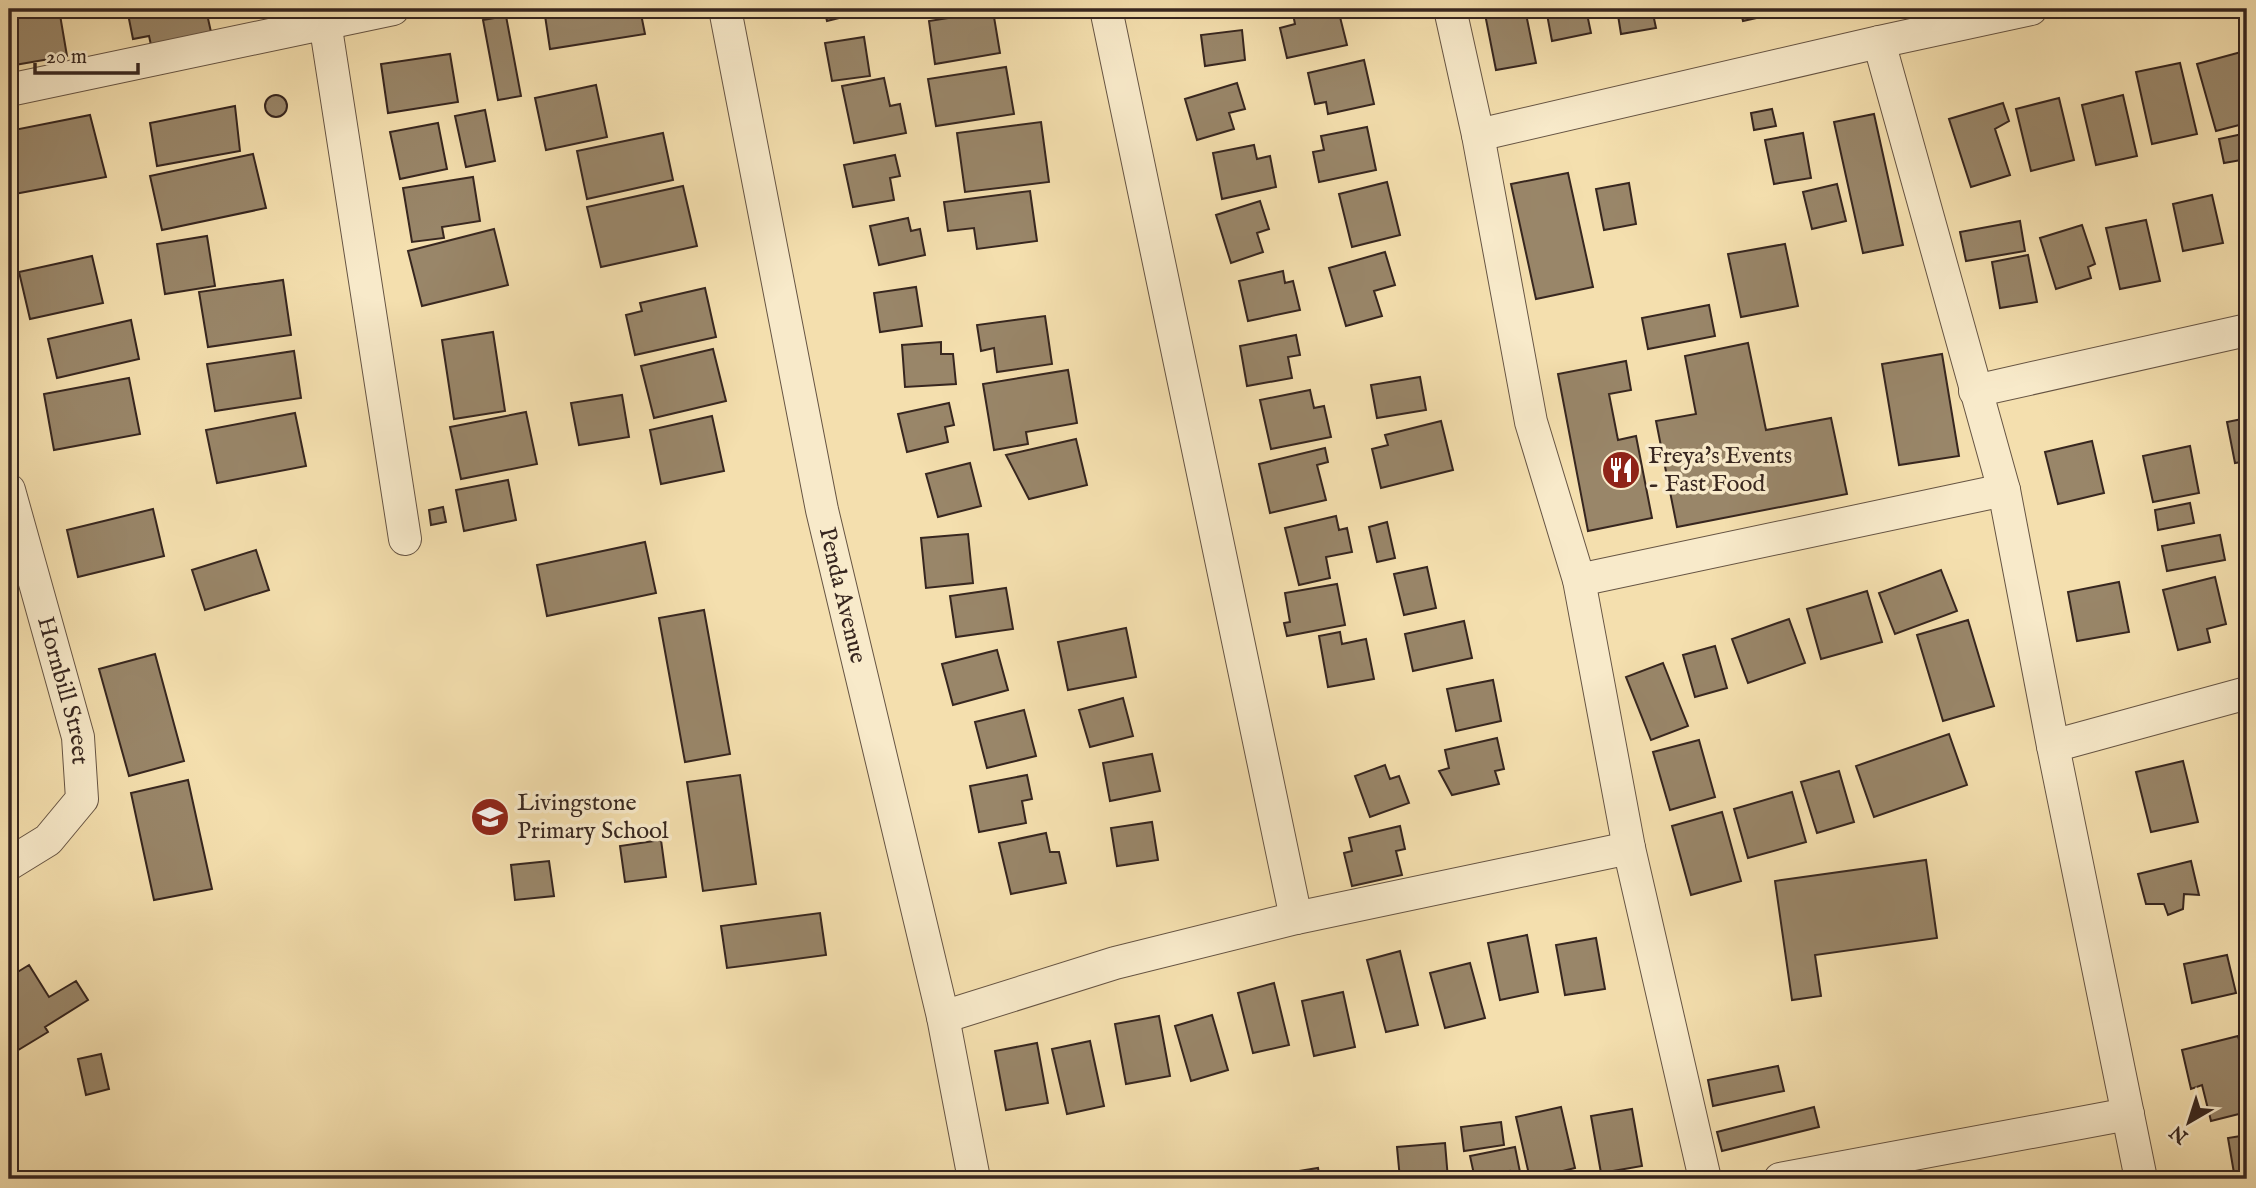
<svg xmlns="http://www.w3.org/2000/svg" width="2256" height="1188" font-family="'IM FELL English',serif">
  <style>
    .building { fill: #998669; stroke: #37261f; stroke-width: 2 }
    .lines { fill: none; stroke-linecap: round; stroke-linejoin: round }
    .minor-casing { stroke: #665443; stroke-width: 34 }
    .minor { stroke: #f8eaca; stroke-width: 32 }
    .labels { text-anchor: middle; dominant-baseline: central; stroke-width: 7; stroke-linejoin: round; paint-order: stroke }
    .poi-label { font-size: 24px; fill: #37261f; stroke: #f8eaca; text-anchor: start }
    .street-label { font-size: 24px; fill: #37261f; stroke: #f8eaca }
  </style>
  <rect width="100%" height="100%" fill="#f4dfae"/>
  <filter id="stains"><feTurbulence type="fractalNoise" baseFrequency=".00286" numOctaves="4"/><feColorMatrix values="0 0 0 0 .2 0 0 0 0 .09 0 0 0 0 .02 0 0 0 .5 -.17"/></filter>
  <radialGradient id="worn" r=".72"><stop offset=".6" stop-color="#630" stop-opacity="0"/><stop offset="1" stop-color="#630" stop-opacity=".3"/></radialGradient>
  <path class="building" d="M35 9H59L67 56 9 66V13Z
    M127 9H224L225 11 207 14 211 32 151 45 149 36 133 39Z
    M544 9H640L645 34 550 49Z
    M824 9H875L827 21Z
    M1292 9H1338L1347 45 1287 58 1280 28 1295 24Z
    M1484 9H1525L1536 63 1496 70Z
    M1546 9H1586L1591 33 1552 41Z
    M1617 9H1652L1656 28 1621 34Z
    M1674 9H1709L1676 15Z
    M1740 9H1778L1779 13 1743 21Z
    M993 11 1000 53 935 64 929 21Z
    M506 16 521 96 498 100 483 20Z
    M1242 30 1245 60 1205 66 1201 35Z
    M864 37 870 76 832 81 825 43Z
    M2241 52 2247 76V123L2216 131 2197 64Z
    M450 54 458 102 388 113 381 64Z
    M1364 60 1374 104 1328 114 1326 102 1315 104 1308 73Z
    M2180 63 2197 134 2152 144 2136 72Z
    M1006 67 1014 114 936 126 928 79Z
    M884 78 890 106 900 104 906 133 854 143 842 86Z
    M1237 83 1245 109 1229 113 1234 129 1197 140 1185 99Z
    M596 85 607 137 546 150 535 98Z
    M265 106a11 11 0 1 1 22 0a11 11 0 1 1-22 0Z
    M2123 95 2137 156 2096 165 2082 105Z
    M2059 98 2074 160 2031 171 2016 109Z
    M2003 103 2009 121 1995 129 2010 175 1971 187 1949 119Z
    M235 106 240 151 157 166 150 123Z
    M1772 109 1776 126 1754 130 1751 113Z
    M485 110 495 161 466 167 455 116Z
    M1874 114 1903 245 1863 253 1834 122Z
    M90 115 106 177 9 195V131Z
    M1041 122 1049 182 965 192 957 133Z
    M438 123 447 169 400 179 390 132Z
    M1367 127 1376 170 1319 182 1313 152 1324 150 1321 136Z
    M663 133 673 180 587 199 577 151Z
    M1803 133 1811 178 1774 184 1765 140Z
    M2247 133V159L2224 163 2219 139Z
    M1254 145 1257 159 1270 156 1276 187 1222 199 1213 153Z
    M253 154 266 208 162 230 150 176Z
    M895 155 900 176 890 178 894 200 853 207 844 165Z
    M1568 173 1593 287 1536 299 1511 184Z
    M473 177 480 221 442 227 444 238 412 242 403 188Z
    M1387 182 1400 235 1352 247 1339 194Z
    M1629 183 1636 224 1604 230 1596 189Z
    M1837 184 1846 221 1812 229 1803 192Z
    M683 186 697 246 601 267 587 207Z
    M1030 191 1037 241 977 249 974 228 948 231 944 202Z
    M2212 195 2223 243 2183 251 2173 204Z
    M1260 201 1269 229 1257 233 1263 252 1231 263 1216 215Z
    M908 218 911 231 920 229 925 255 879 265 870 226Z
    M2146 220 2160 281 2120 289 2106 228Z
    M2020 221 2025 251 1966 261 1960 232Z
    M2082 225 2095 264 2088 267 2091 278 2056 289 2040 238Z
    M494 229 508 285 422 306 408 251Z
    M207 236 215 286 165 294 157 244Z
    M1785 244 1798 306 1741 317 1728 254Z
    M1385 252 1395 285 1374 291 1382 316 1346 326 1329 268Z
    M2028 255 2037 302 2000 308 1992 262Z
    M92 256 103 303 30 319 19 272Z
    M1283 271 1285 283 1293 281 1300 310 1248 321 1239 281Z
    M283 280 291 335 208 347 199 292Z
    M916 287 922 326 880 332 874 293Z
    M705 288 716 337 635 355 626 315 642 311 640 303Z
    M1709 305 1715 336 1648 349 1642 318Z
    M1045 316 1052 364 997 372 994 348 981 351 977 325Z
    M131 320 139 359 57 378 48 339Z
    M493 332 505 411 454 419 442 340Z
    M1296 335 1300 355 1288 357 1292 378 1247 386 1240 346Z
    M941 342V354H953L956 384 905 387 902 345Z
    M1748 343 1766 430 1831 418 1847 494 1677 527 1656 421 1696 414 1685 356Z
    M713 349 726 401 654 418 641 366Z
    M294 351 301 398 215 411 207 364Z
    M1942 354 1959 456 1899 465 1882 364Z
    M1626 361 1631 390 1609 394 1618 440 1636 436 1652 518 1588 531 1558 374Z
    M1068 370 1077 423 1026 432 1028 444 994 450 983 384Z
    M1420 377 1426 410 1377 418 1371 385Z
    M129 378 140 434 54 450 44 394Z
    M1310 390 1314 408 1324 406 1331 437 1271 449 1260 400Z
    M622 395 629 437 579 445 571 403Z
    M949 403 954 425 945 427 948 442 907 452 898 414Z
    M526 412 537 464 461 479 450 427Z
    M295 413 306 466 217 483 206 430Z
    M712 416 724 471 661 484 650 430Z
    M2247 418V461L2235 463 2227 422Z
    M1441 421 1453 470 1381 488 1372 449 1388 445 1385 435Z
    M1076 439 1087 485 1029 499 1006 455Z
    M2092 441 2104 493 2058 504 2045 452Z
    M2190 446 2199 493 2153 502 2143 456Z
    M1325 448 1328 462 1317 465 1326 500 1270 513 1259 464Z
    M970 463 981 506 938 517 926 474Z
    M508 480 516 520 464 531 456 490Z
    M2190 503 2194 523 2158 530 2155 510Z
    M443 507 446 522 431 525 429 510Z
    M153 509 164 556 78 577 67 530Z
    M1336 516 1339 530 1347 528 1352 552 1326 557 1330 578 1299 585 1285 528Z
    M1387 522 1395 558 1377 562 1369 527Z
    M968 534 973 583 926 588 921 538Z
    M2220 535 2225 560 2167 571 2162 546Z
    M645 542 656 593 547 616 537 565Z
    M256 550 269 590 205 610 192 570Z
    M1427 567 1436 608 1404 615 1394 574Z
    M1941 570 1957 611 1895 634 1879 593Z
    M2215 577 2226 624 2207 629 2210 642 2178 650 2163 590Z
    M2119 582 2129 632 2077 641 2068 592Z
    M1337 584 1345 625 1287 636 1284 623 1290 622 1285 593Z
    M1006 588 1013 629 956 637 950 596Z
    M1867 591 1882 642 1821 659 1807 609Z
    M704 610 730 754 685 762 659 618Z
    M1789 619 1805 663 1748 683 1732 639Z
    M1968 620 1994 706 1943 721 1917 635Z
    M1464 621 1472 658 1413 671 1405 634Z
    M1126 628 1136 677 1068 690 1058 642Z
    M1340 632 1342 644 1366 639 1374 679 1328 687 1319 636Z
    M1715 646 1727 688 1695 697 1683 655Z
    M997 650 1008 690 953 705 942 664Z
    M155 654 184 761 129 776 99 669Z
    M1663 663 1688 726 1651 740 1626 677Z
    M1493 680 1501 721 1456 731 1447 689Z
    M1123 698 1133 736 1090 747 1079 710Z
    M1024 710 1036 756 987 768 975 722Z
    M1949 734 1967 785 1874 817 1856 766Z
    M1497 738 1504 769 1495 771 1499 784 1452 795 1439 771 1449 768 1445 750Z
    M1699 740 1715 797 1670 810 1653 752Z
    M1152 754 1160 791 1110 801 1103 763Z
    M2183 761 2198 822 2151 832 2136 772Z
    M1385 765 1390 779 1399 776 1409 803 1370 817 1355 776Z
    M1839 771 1854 822 1817 833 1801 782Z
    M740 775 756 884 703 891 687 782Z
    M1027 775 1032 799 1022 801 1026 823 979 832 970 786Z
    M188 780 212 889 154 900 131 793Z
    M1792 792 1806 842 1748 858 1734 809Z
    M1722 812 1741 881 1691 895 1672 826Z
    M1152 822 1158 860 1117 866 1111 828Z
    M1400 826 1405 849 1396 851 1402 875 1352 886 1344 853 1352 851 1349 838Z
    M1046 833 1050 852H1059L1066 883 1011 894 999 843Z
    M661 840 666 877 625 882 620 846Z
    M1926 860 1937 938 1815 955 1821 996 1792 1000 1775 881Z
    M549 861 554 896 515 900 511 865Z
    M2191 861 2199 895 2184 894 2183 909 2168 915 2164 904H2146L2138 874Z
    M820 913 826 955 727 968 721 926Z
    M1527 935 1538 992 1500 1000 1488 943Z
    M1596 938 1605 989 1565 995 1556 945Z
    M1400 951 1418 1025 1386 1032 1367 960Z
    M2227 955 2236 993 2192 1003 2184 964Z
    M1470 963 1485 1018 1445 1028 1430 973Z
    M29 965 49 997 76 981 88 1000 45 1027 48 1032 10 1055 9 973 11 976Z
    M1274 983 1289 1045 1253 1053 1238 993Z
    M1343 992 1355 1047 1314 1056 1302 1001Z
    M1212 1015 1228 1070 1191 1081 1175 1026Z
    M1159 1016 1170 1076 1126 1084 1115 1024Z
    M2238 1036 2247 1070V1112L2211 1121 2202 1085 2191 1089 2182 1050Z
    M1090 1041 1104 1106 1067 1114 1052 1049Z
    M1037 1043 1048 1103 1006 1110 995 1051Z
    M101 1054 109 1089 86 1095 78 1059Z
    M1778 1066 1784 1091 1713 1106 1708 1080Z
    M1561 1107 1575 1168 1530 1179 1516 1117Z
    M1814 1107 1819 1127 1722 1151 1717 1132Z
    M1632 1109 1642 1166 1601 1173 1591 1116Z
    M1501 1122 1504 1145 1464 1151 1461 1127Z
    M2247 1135V1179H2235L2228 1138Z
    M1445 1143 1448 1179H1400L1397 1147Z
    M1515 1147 1520 1172 1511 1171 1513 1179H1475L1470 1156Z
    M1318 1168 1320 1179H1281L1280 1174Z
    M1379 1172 1380 1179H1343Z"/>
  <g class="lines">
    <defs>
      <g id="minor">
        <path d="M323 9 405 539"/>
        <path id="s1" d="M725 9 822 510 943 1017 974 1179"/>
        <path d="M1106 9 1296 918"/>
        <path d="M1450 9 1478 135 1531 422 1579 580 1629 848 1705 1179"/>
        <path d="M1879 42 2004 490 2053 746 2141 1179"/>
        <path d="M9 90 393 9"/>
        <path d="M1478 135 1879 42 2031 9"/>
        <path d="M1975 391 2247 330"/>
        <path id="s2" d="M9 490 78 737 82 799 48 840 9 864"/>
        <path d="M1579 580 2004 490"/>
        <path d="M2053 746 2247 693"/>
        <path d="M943 1017 1115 963 1296 918 1629 848"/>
        <path d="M1780 1179 2128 1114"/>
      </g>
    </defs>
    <use href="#minor" class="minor-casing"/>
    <use href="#minor" class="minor"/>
  </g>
  <defs>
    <symbol id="restaurant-disc" viewBox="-11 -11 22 22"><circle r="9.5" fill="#8f2418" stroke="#f8eaca"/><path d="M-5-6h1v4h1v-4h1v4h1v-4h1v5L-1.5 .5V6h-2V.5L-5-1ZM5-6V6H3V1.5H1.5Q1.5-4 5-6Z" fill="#fff"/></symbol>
    <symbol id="school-disc" viewBox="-11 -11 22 22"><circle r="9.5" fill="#8f2418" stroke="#f8eaca"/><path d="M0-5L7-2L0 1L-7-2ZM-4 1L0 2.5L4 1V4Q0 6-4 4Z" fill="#fff"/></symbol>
  </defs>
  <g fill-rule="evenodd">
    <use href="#restaurant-disc" x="1599" y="448" width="44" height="44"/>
    <use href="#school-disc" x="468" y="795" width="44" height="44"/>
  </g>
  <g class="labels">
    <g class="poi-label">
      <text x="1648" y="456">Freya's Events<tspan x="1648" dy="28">- Fast Food</tspan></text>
      <text x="517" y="803">Livingstone<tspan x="517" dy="28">Primary School</tspan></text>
    </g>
    <g class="street-label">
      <text stroke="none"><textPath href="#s1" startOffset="598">Penda Avenue</textPath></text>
      <text stroke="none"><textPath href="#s2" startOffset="208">Hornbill Street</textPath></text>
    </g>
  </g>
  <rect width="2256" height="1188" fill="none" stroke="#f4dfae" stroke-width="35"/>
  <rect x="10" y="10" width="2235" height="1167" fill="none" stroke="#37261f" stroke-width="3.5"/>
  <rect x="18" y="18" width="2221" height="1153" fill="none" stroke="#37261f" stroke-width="2"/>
  <g transform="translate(2189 1122) rotate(219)" stroke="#f8eaca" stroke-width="5" paint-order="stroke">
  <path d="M0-5L12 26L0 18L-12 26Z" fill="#37261f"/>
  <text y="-10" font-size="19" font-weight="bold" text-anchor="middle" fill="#37261f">N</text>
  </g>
  <path d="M35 63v10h103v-10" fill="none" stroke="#37261f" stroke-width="3.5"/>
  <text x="46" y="63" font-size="21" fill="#37261f" stroke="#f8eaca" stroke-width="5" paint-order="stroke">20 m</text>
  <rect width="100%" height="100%" filter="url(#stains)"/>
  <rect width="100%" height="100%" fill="url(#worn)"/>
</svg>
